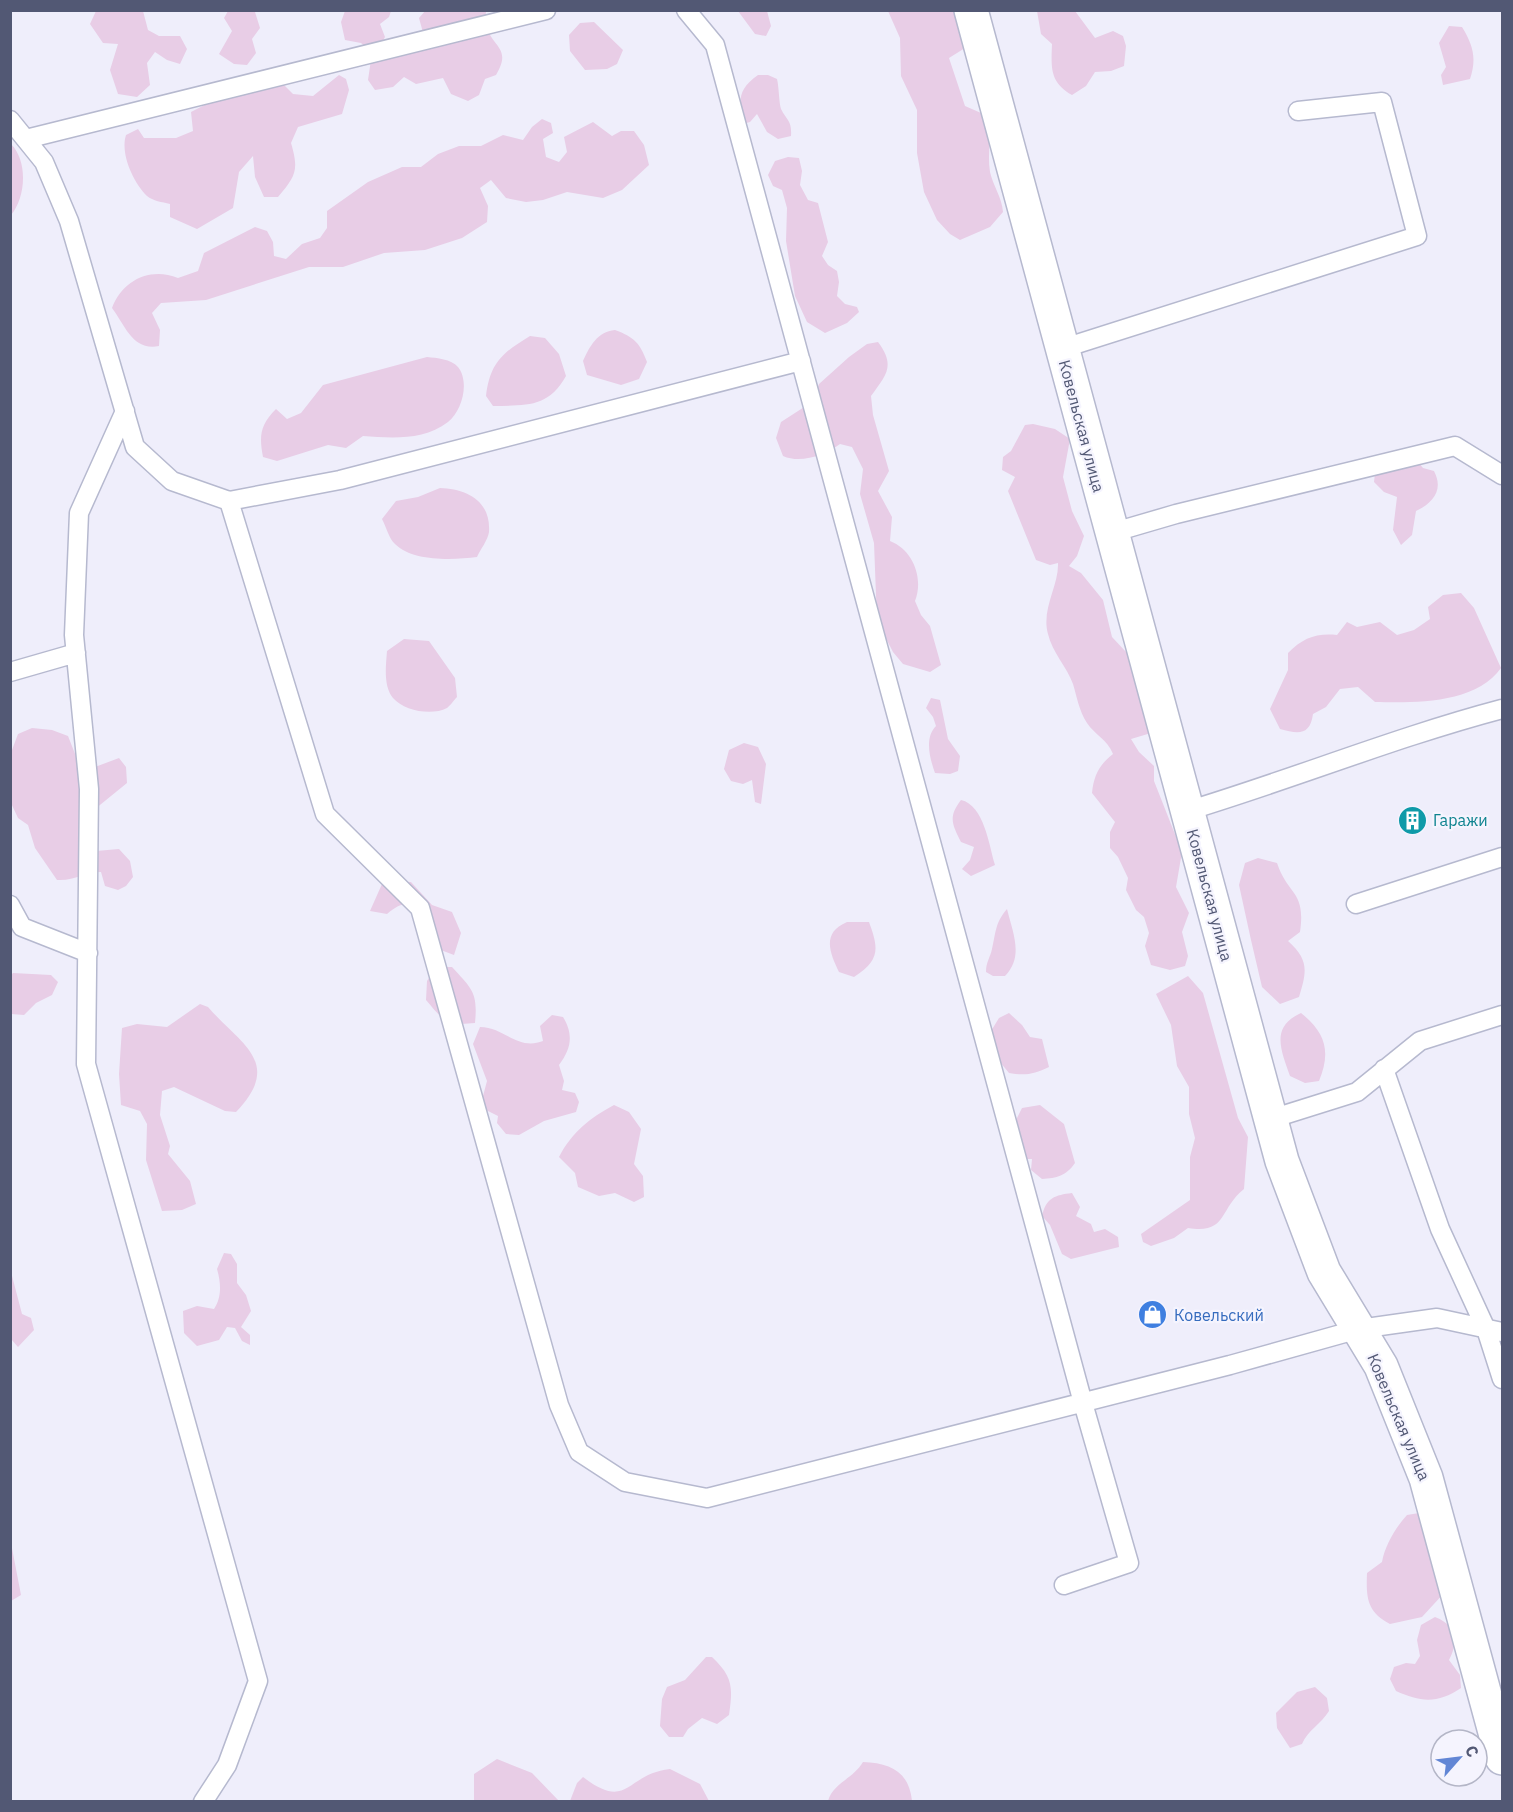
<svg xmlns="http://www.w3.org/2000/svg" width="1513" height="1812" font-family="'IBM Plex Sans',sans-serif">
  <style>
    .green { fill: #e8cde6 }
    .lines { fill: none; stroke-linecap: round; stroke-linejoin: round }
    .service-casing { stroke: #b6b9cf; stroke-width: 21 }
    .minor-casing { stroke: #b6b9cf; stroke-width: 36 }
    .service { stroke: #fff; stroke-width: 18 }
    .minor { stroke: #fff; stroke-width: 33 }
    .labels { text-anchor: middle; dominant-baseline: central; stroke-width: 4.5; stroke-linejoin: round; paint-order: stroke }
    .street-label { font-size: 16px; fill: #525874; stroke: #f5f4fe }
    .culture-label { font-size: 16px; fill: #0d838f; stroke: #f5f4fe; text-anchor: start }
    .shop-label { font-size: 16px; fill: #366cbe; stroke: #f5f4fe; text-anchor: start }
  </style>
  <rect width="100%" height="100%" fill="#efeefb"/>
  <path class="green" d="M96 11H143L148 30 159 36H180L187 49 180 64 167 60 155 52 147 63 150 85 137 97 118 94 110 70 118 44 103 43 90 24Z
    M228 11 255 12 260 28 252 39 256 53 247 65 234 64 219 54 232 31 224 18Z
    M345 11H391L389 17 380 24 385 37 380 46 425 40 419 18 425 11H486C486 15 485 22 486 26 493 48 512 48 496 75L485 79 479 95 468 101 451 94 443 78 416 84 404 77 393 87 375 90 368 80 372 53 361 43 345 40 341 22Z
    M738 11H767L771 26 766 36 755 34Z
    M888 11H955L965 48 949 58 965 106 988 116C992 135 987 153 990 172 993 186 1002 197 1003 212L990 227 960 240 950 234 937 220 924 192 917 153V110L901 76 900 38Z
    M1037 11H1075L1095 38 1113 31 1123 36 1126 46 1124 66 1111 71 1095 72 1086 86 1072 95C1050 82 1051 69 1052 44L1041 34Z
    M594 22 623 50 617 64 607 69 585 70 570 51 569 35 580 23Z
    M1449 26 1462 27C1473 45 1477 58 1470 79L1443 85 1441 75 1446 67 1439 43Z
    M339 75 346 79 349 90 342 114 298 127 291 143C299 170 296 176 278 197H264L255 177 253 156 239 172 233 208 197 229 170 217V204C162 202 153 201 147 196 133 182 120 153 126 135L138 129 144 138H176L193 131 191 112 224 95 276 77 293 94 313 96Z
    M758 75H768L777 79C779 87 779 103 781 109 787 121 792 120 791 136L778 139 767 132 757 114 750 122 743 124C739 100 737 90 758 75Z
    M542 119 551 123 553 133 543 139 546 157 559 162 567 152 564 137 593 122 612 136 621 131H634L644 145 649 165 622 190 603 198 567 192 543 200 526 202 506 198 491 180 480 188 488 206 487 222 462 238 425 250 384 253 343 267H309L206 300 161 303 152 313 160 330 159 346C133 351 126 327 112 308 123 280 150 267 178 278L198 271 204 253 255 227 267 231 273 242 274 256 286 259 302 244 320 238 327 228V211L368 182 402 167H421L438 154 459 146H481L503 135 523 140 532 127Z
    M11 144C28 161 26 197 11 215Z
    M788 157 799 158 802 171 800 185 808 200 818 203 828 242 822 256 828 265 837 271 839 282 837 296 845 304 857 307 859 312 847 323 825 333 807 322 795 296 786 241 787 208 782 190 773 186 768 175 775 161Z
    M615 330C634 337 640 343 647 362L639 379 621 385 587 375 583 361C590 346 597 332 615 330Z
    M530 336 545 338 559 354 566 376C548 408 527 405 493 406L486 396C490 363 502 353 530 336Z
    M878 342C896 366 886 375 871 396L873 415 889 471 878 491 892 517 890 541C913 550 924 578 915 601L921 615 930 626 941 665 930 672 903 664 893 652 877 621 874 543 860 494 863 469 852 447 840 444C825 455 801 464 783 456L776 438 781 422 812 402 819 384 849 357 867 344Z
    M427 357C437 358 451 359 458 367 470 382 462 411 448 422 423 441 391 438 363 436L346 448 328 445 277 461 263 457C259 436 260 425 276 409L287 419 301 413 323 385Z
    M1033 424 1055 429 1070 439 1063 477 1072 511 1084 536 1077 556 1069 566 1081 573 1103 600 1112 637 1127 653 1143 680 1151 733 1131 739 1139 752 1154 766V781L1182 852 1176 887 1189 913 1182 932 1188 956 1185 966 1170 970 1151 965 1145 946 1149 933 1144 917 1136 910 1126 890 1128 878 1118 857 1110 848V832L1115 822 1092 793C1094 775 1099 765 1113 754 1107 739 1095 735 1087 723 1079 711 1077 697 1073 684 1067 667 1052 652 1048 634 1041 609 1059 586 1058 563L1050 565 1036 560 1008 491 1015 477 1002 470 1003 457 1011 451 1025 425Z
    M1413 456 1423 468 1434 471C1444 490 1433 503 1416 511L1412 535 1401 545 1393 530 1397 497 1384 492 1374 482 1376 465Z
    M440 488C466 489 491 500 489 532 488 540 480 550 477 557 454 560 413 562 395 544 389 539 386 526 382 519L396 501 418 497Z
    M1461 593 1474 608 1501 668C1476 704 1414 703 1375 702L1358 687 1340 689 1326 707 1313 714C1310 736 1298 734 1280 729L1270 709 1288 670V653C1303 638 1316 633 1337 635L1347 622 1357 627 1380 622 1397 635 1414 630 1430 619 1428 607 1443 595Z
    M404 639 429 641 455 678 457 697C454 700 450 706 447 708 432 716 404 711 393 698 383 686 386 665 387 651Z
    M931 698 940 700 948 739 960 756 958 771 950 774 935 773C930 759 924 738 936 726L933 717 926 708Z
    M32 728 52 730 68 736 79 764 87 770 119 758 126 767 127 783 95 809 98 821 96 851 119 849 130 861 133 877 126 886 118 890 105 886 101 872C83 872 76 881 57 880L35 848 28 825 18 818 11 803 12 750 18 734Z
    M744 743 758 747 766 764 761 804 755 802 752 780 743 784 731 781 724 769 729 750Z
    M961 800C984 805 989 845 995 865L971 876 962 869 970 860 974 847 961 842C952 824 948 817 961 800Z
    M1258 858 1277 863C1288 896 1306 890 1300 932L1288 941C1309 960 1307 971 1299 997L1280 1004 1262 987 1251 940 1239 885 1245 863Z
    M392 881 411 882 432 905 452 912 461 933 454 955 438 949 433 919C415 904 407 897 387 914L370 911 382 884Z
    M1007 909C1013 933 1024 957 1005 976H993L986 972C986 962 990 958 992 949 996 932 995 923 1007 909Z
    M847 922H869C879 949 880 960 854 977L839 972C830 953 821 933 847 922Z
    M436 967H452C472 989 478 992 475 1023 446 1026 444 1021 426 1000L427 981Z
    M13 973 51 975 58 982 52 995 36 1003 24 1015 11 1014V975Z
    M1188 976 1203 993 1238 1118 1248 1137 1244 1189C1218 1210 1228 1234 1188 1228L1174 1238 1151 1246 1143 1242 1141 1234 1190 1200V1157L1195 1138 1189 1114V1087L1177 1066 1171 1025 1156 994Z
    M200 1004 208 1007C240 1044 284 1062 236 1112L225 1111 174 1087 162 1091 160 1115 170 1146 168 1154 190 1181 196 1204 182 1210 162 1211 146 1160 147 1124 140 1111 121 1105 119 1074 122 1028 137 1024 167 1027Z
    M1009 1013 1022 1025 1030 1037 1042 1039 1049 1067C1034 1074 1026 1076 1009 1073L1000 1062 991 1031 999 1018Z
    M1301 1013C1326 1033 1331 1052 1319 1081L1305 1083 1290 1076C1281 1050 1270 1027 1301 1013Z
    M552 1015 563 1017C574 1035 571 1049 559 1065L564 1081 562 1090 575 1093 579 1102 576 1112 544 1121 519 1135 506 1134 497 1123 498 1116 484 1109 483 1096 487 1081 473 1044 480 1027C504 1027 518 1051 543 1041L540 1026Z
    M614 1105 629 1112 641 1129 634 1164 643 1176 644 1197 634 1202 615 1193 599 1196 578 1187 575 1173 559 1157C572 1132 590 1118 614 1105Z
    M1040 1105 1064 1124 1075 1163C1066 1176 1057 1178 1042 1179L1031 1170 1032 1159H1023L1015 1122 1022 1108Z
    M1072 1193 1080 1207 1076 1216 1091 1224 1094 1232 1105 1229 1118 1237 1119 1247 1071 1259 1062 1254 1050 1225 1042 1216C1046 1198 1055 1195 1072 1193Z
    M224 1253 231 1254 237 1264V1283L246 1295 251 1311 241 1327 250 1335V1345L242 1341 235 1328 227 1327 219 1340 197 1346 184 1333 183 1311 197 1306 214 1309C222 1297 221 1283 217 1269Z
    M11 1272 22 1314 31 1318 34 1330 18 1347 11 1339Z
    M1419 1513 1445 1592 1422 1617 1390 1624C1367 1612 1366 1598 1367 1573L1382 1562C1385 1545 1396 1527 1407 1515Z
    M11 1543 21 1595 11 1601H10Z
    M1435 1617C1456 1625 1459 1641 1449 1660L1460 1675 1461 1688C1438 1704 1420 1702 1396 1691L1390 1679 1394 1667 1406 1663 1415 1664 1420 1656 1417 1640 1421 1625Z
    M706 1657H712C733 1677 733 1687 729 1715L717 1724 702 1718 688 1729 683 1737H669L660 1726 662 1699 667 1687 685 1680Z
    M1315 1687 1327 1698 1329 1711C1321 1724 1308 1730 1302 1744L1290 1748 1277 1728 1276 1713 1297 1692Z
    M497 1759 532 1773 559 1801H474V1774Z
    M863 1762C891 1763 909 1772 912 1801H828C833 1783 853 1779 863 1762Z
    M670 1769 700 1784 709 1801H570L577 1783 583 1777C629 1812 625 1774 670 1769Z"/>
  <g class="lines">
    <defs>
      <path id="service" d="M686 10 715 45 1083 1403 1129 1563 1064 1585
        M10 120 44 162 69 221 135 447 172 481 229 501 325 814 420 908 559 1405 579 1452 625 1482 707 1498 1230 1365 1359 1329 1437 1318 1502 1332
        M26 139 546 10
        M1061 349 1417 236 1382 102 1298 111
        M125 411 79 513 74 635 89 789 86 1064 258 1681 227 1765 203 1802
        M229 501 340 480 801 361
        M1111 533 1176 514 1455 446 1502 475
        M10 672 76 653
        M1187 811C1293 779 1396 737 1502 709
        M1356 904 1502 857
        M10 905 22 927 88 953
        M1384 1069 1440 1229 1486 1329 1502 1379
        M1271 1119 1357 1092 1420 1041 1502 1015"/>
      <path id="minor" d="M971 10 1282 1161 1324 1272 1381 1366 1426 1478 1502 1758"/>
    </defs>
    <use href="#service" class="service-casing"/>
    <use href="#minor" class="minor-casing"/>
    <use href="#service" class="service"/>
    <use href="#minor" class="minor"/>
  </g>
  <defs>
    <symbol id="building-disc" viewBox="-11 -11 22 22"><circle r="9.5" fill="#0f9aa8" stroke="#f5f4fe"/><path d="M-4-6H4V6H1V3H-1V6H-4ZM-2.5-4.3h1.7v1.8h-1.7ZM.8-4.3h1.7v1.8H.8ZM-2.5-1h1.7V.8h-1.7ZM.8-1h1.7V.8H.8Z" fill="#fff"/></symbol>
    <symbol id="shop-disc" viewBox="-11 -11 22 22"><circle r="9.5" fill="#3f7fe0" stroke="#f5f4fe"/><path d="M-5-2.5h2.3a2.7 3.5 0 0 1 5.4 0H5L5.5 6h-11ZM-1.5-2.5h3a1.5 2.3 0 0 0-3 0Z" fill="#fff"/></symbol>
  </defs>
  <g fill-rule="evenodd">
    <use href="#building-disc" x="1396" y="804" width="33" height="33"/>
    <use href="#shop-disc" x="1136" y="1298" width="33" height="33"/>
  </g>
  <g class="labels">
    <g class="street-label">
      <text transform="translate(1082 426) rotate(75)">Ковельская улица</text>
      <text transform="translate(1210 895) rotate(75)">Ковельская улица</text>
      <text transform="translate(1399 1417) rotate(67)">Ковельская улица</text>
    </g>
    <g class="culture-label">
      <text x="1433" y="820">Гаражи</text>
    </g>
    <g class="shop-label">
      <text x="1174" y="1315">Ковельский</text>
    </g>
  </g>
  <rect width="1513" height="1812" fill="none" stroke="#525874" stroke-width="24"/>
  <g transform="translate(1459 1758) rotate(62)"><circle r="28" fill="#f5f4fe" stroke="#b4b6c7" stroke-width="1.5"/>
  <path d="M0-4.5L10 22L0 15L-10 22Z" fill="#6286d5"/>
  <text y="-9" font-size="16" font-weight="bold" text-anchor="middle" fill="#525874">С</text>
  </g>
</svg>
